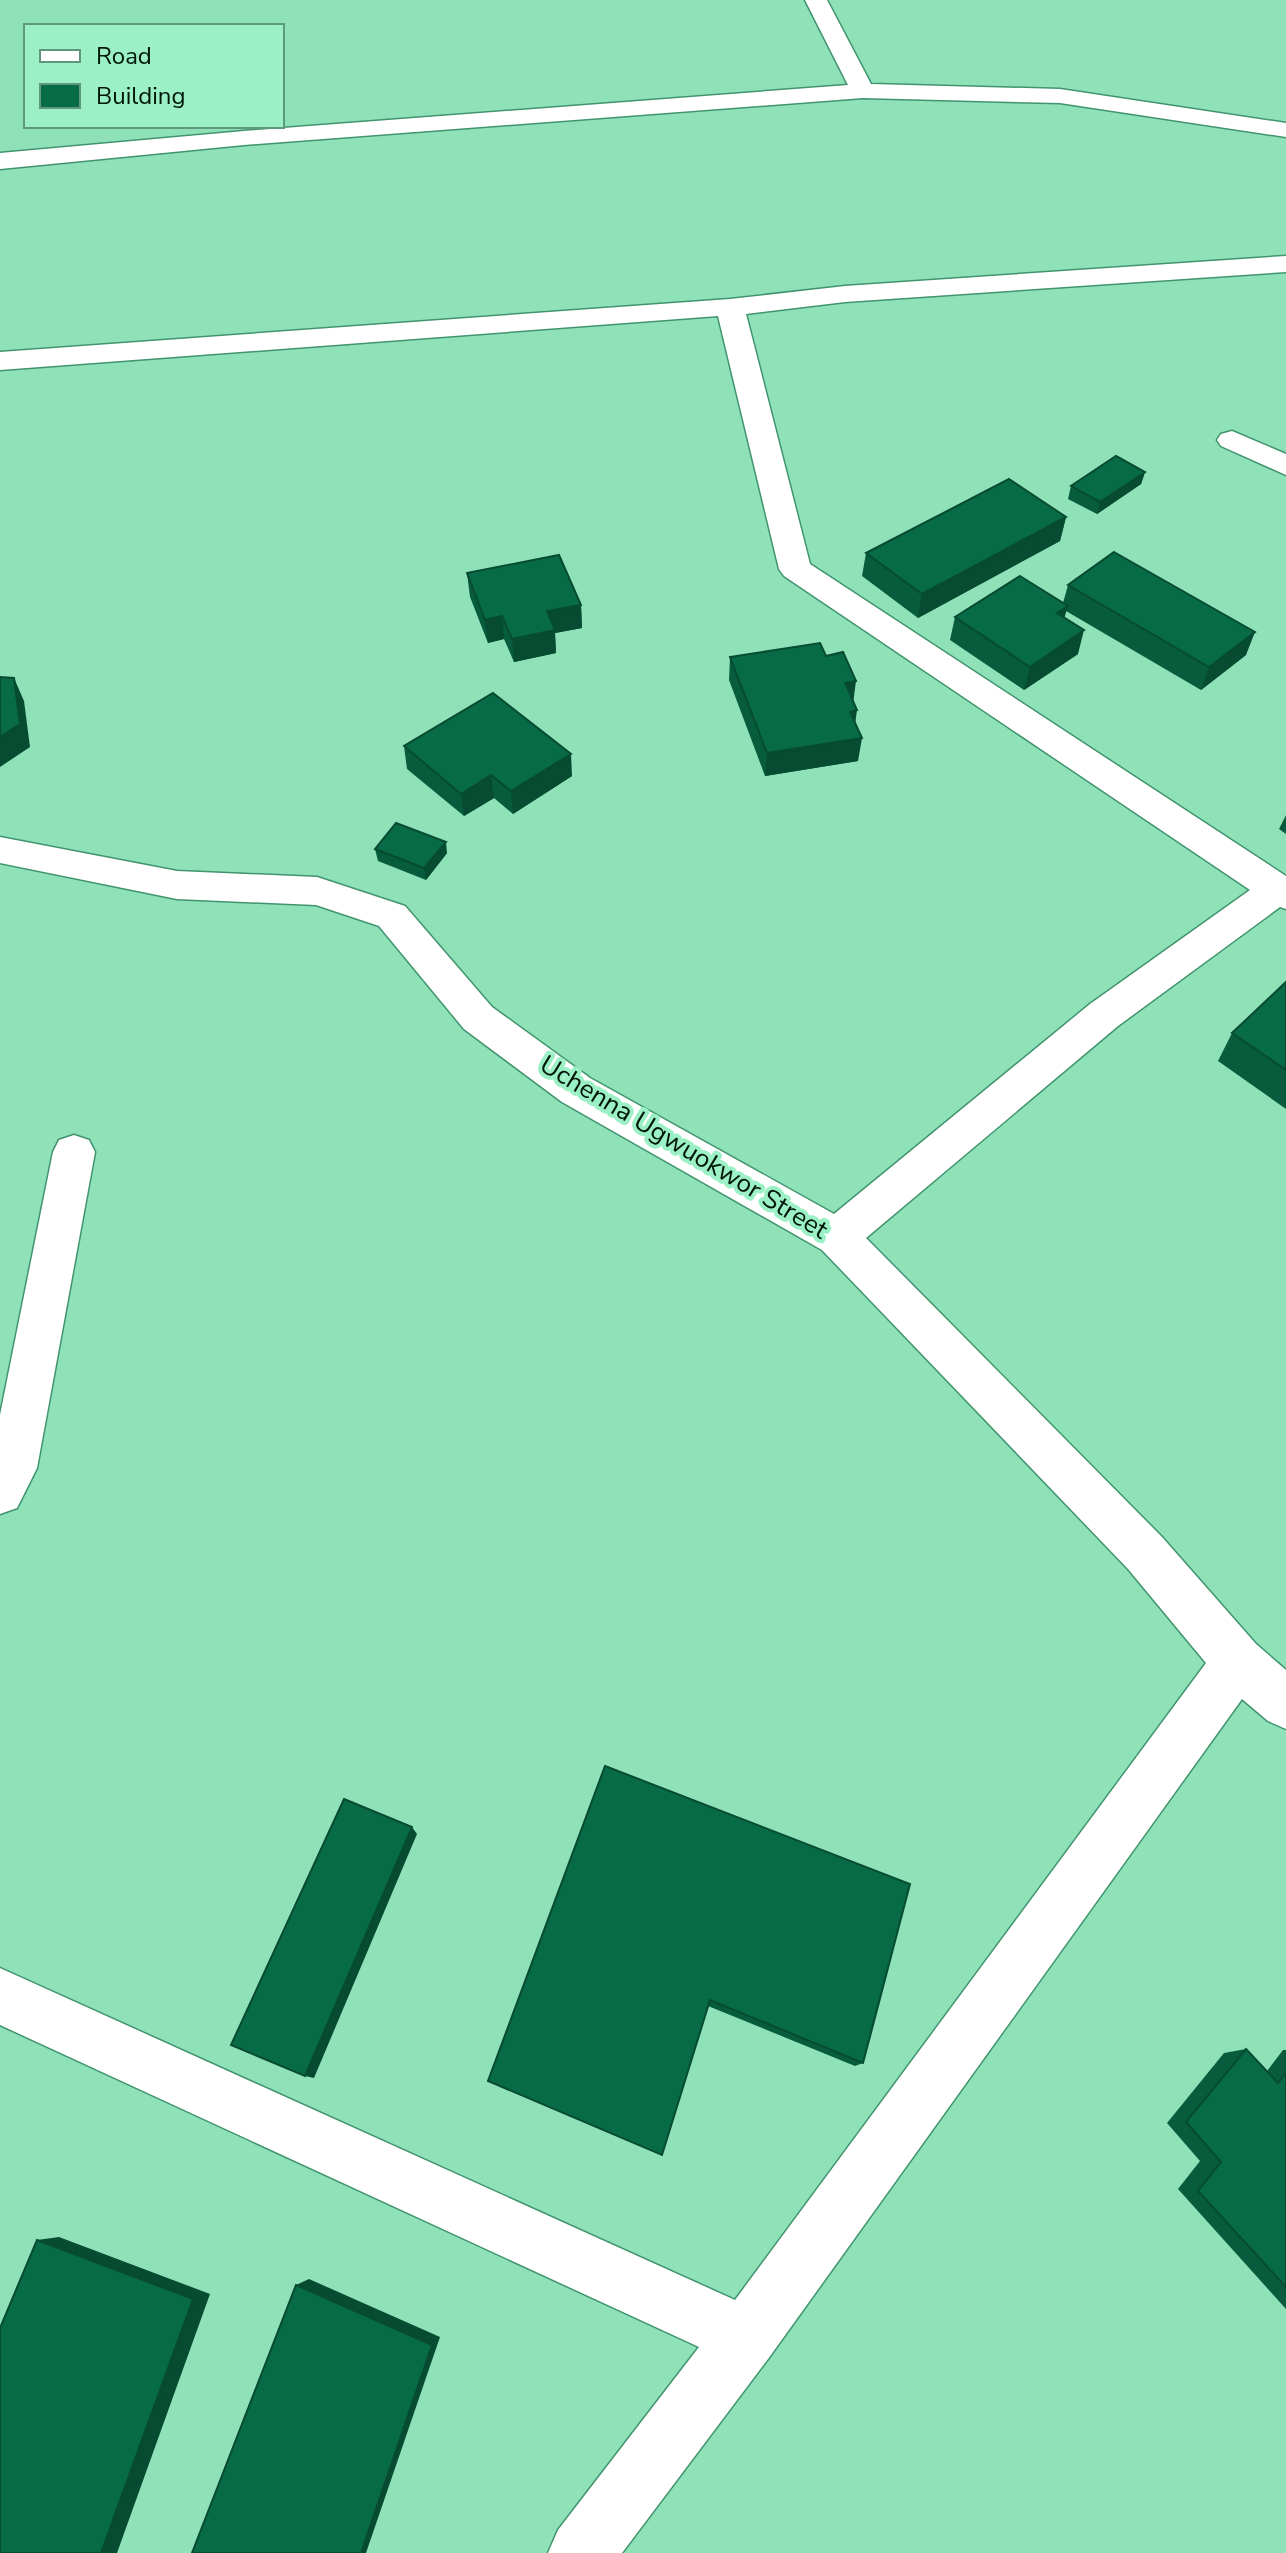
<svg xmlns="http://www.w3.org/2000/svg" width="1286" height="2553" font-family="'Nunito Sans',sans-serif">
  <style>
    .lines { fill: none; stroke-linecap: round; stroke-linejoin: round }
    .street-casing { stroke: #41946e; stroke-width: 3 }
    .street { fill: #fff; fill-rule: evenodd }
    .wall { fill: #075c3d }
    .shaded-wall { fill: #064b32 }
    .building { fill: #086b47; stroke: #064b32; stroke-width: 2 }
    .labels { text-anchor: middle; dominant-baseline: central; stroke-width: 8; stroke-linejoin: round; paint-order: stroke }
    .street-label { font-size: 26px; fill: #00160b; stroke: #9cf0c5 }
  </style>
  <rect width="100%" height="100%" fill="#8fe2b8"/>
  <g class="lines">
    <defs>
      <path id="street" d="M805 0H827L871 84 1060 89 1286 123V137L1060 103 863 98 244 145 0 169V153L244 131 848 85Z
        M1286 256V272L845 302 746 314 810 564 1286 876V909L1280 907 1118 1026 866 1238 1162 1537 1256 1644 1286 1670V1729L1268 1721 1242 1699 768 2359 622 2553H548L558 2530 699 2347 0 2025V1968L735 2300 1206 1663 1128 1569 822 1250 562 1102 464 1029 379 926 316 905 177 899 0 863V837L177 871 317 877 405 906 492 1007 590 1078 834 1214 1090 1004 1250 890 784 576 779 569 718 316 0 370V352L730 299 845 286Z
        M1232 431 1286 454V475L1221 446 1217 440 1221 434Z
        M74 1135 89 1140 95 1152 37 1468 17 1508 0 1514V1415L53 1152 59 1140Z"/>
    </defs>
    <use href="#street" class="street-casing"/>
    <use href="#street" class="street"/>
  </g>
  <path class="wall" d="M1145 472 1141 484 1097 514 1068 499 1071 486Z
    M1066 517 1060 541 918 618 862 576 866 553Z
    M467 573 581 605 582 628 555 633 556 653 514 662 504 639 488 643 470 597Z
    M1068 585 1246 655 1201 690 1066 611 1064 618 1078 654 1024 690 950 640 955 617 1063 603Z
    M826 656 853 702 858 761 765 776 729 680 730 657Z
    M404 746 572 776 513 814 494 798 464 816 407 769Z
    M1286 815V834L1279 829Z
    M375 849 447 853 426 880 378 861Z
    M1286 982V1109L1218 1061 1232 1033Z
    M605 1766 863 2063 855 2066 708 2006Z
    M1246 2049 1267 2071 1283 2050H1286V2309L1178 2189 1200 2161 1167 2123 1224 2053Z"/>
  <path class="shaded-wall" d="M1145 472 1141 484 1097 514 1100 502Z
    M1066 517 1060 541 918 618 922 594Z
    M581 605 582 628 555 633 556 653 514 662 512 639 547 611Z
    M1068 606 1061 629 1057 613Z
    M502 616 504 639 488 643 485 620Z
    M1084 630 1078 654 1024 690 1030 667Z
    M1255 632 1246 655 1201 690 1209 667Z
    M14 678 24 701 30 747 0 767V737Z
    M856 681 853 704 845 683Z
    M857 710 854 733 850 712Z
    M862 738 858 761 765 776 767 753Z
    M571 754 572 776 513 814 511 791Z
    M491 775 494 798 464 816 461 794Z
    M446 842 447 853 426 880 424 868Z
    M412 1827 417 1834 314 2078 305 2076Z
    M59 2237 210 2294 117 2553H101L37 2240Z
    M309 2279 440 2337 366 2553H361L296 2285Z"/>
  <path class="building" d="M1116 456 1145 472 1100 502 1071 486Z
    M1009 479 1066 517 922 594 866 553Z
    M1114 552 1255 632 1209 667 1068 585Z
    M559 555 581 605 547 611 555 630 512 639 502 616 485 620 467 573Z
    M1020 576 1068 606 1057 613 1084 630 1030 667 955 617Z
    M820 643 826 656 843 652 856 681 845 683 857 710 850 712 862 738 767 753 730 657Z
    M0 677 14 678 20 724 0 737Z
    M493 693 571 754 511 791 491 775 461 794 404 746Z
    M396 823 446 842 424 868 375 849Z
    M1286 982V1070L1232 1033Z
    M605 1766 910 1884 863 2063 710 2000 662 2155 488 2081Z
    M344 1799 412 1827 305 2076 231 2045Z
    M1246 2049 1278 2083 1286 2073V2287L1198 2191 1221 2162 1186 2122Z
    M37 2240 193 2299 101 2553H0V2328Z
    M296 2285 432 2345 361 2553H192Z"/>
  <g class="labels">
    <g class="street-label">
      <text transform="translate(684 1147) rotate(31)">Uchenna Ugwuokwor Street</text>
    </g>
  </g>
  <rect x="24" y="24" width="260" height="104" fill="#9cf0c5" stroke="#5e997b" stroke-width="2"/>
  <rect x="40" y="50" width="40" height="12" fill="#ffffff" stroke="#5e997b" stroke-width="2"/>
  <text x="96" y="64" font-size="24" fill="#00160b">Road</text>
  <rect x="40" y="84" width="40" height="24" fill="#086b47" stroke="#5e997b" stroke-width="2"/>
  <text x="96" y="104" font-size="24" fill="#00160b">Building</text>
</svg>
